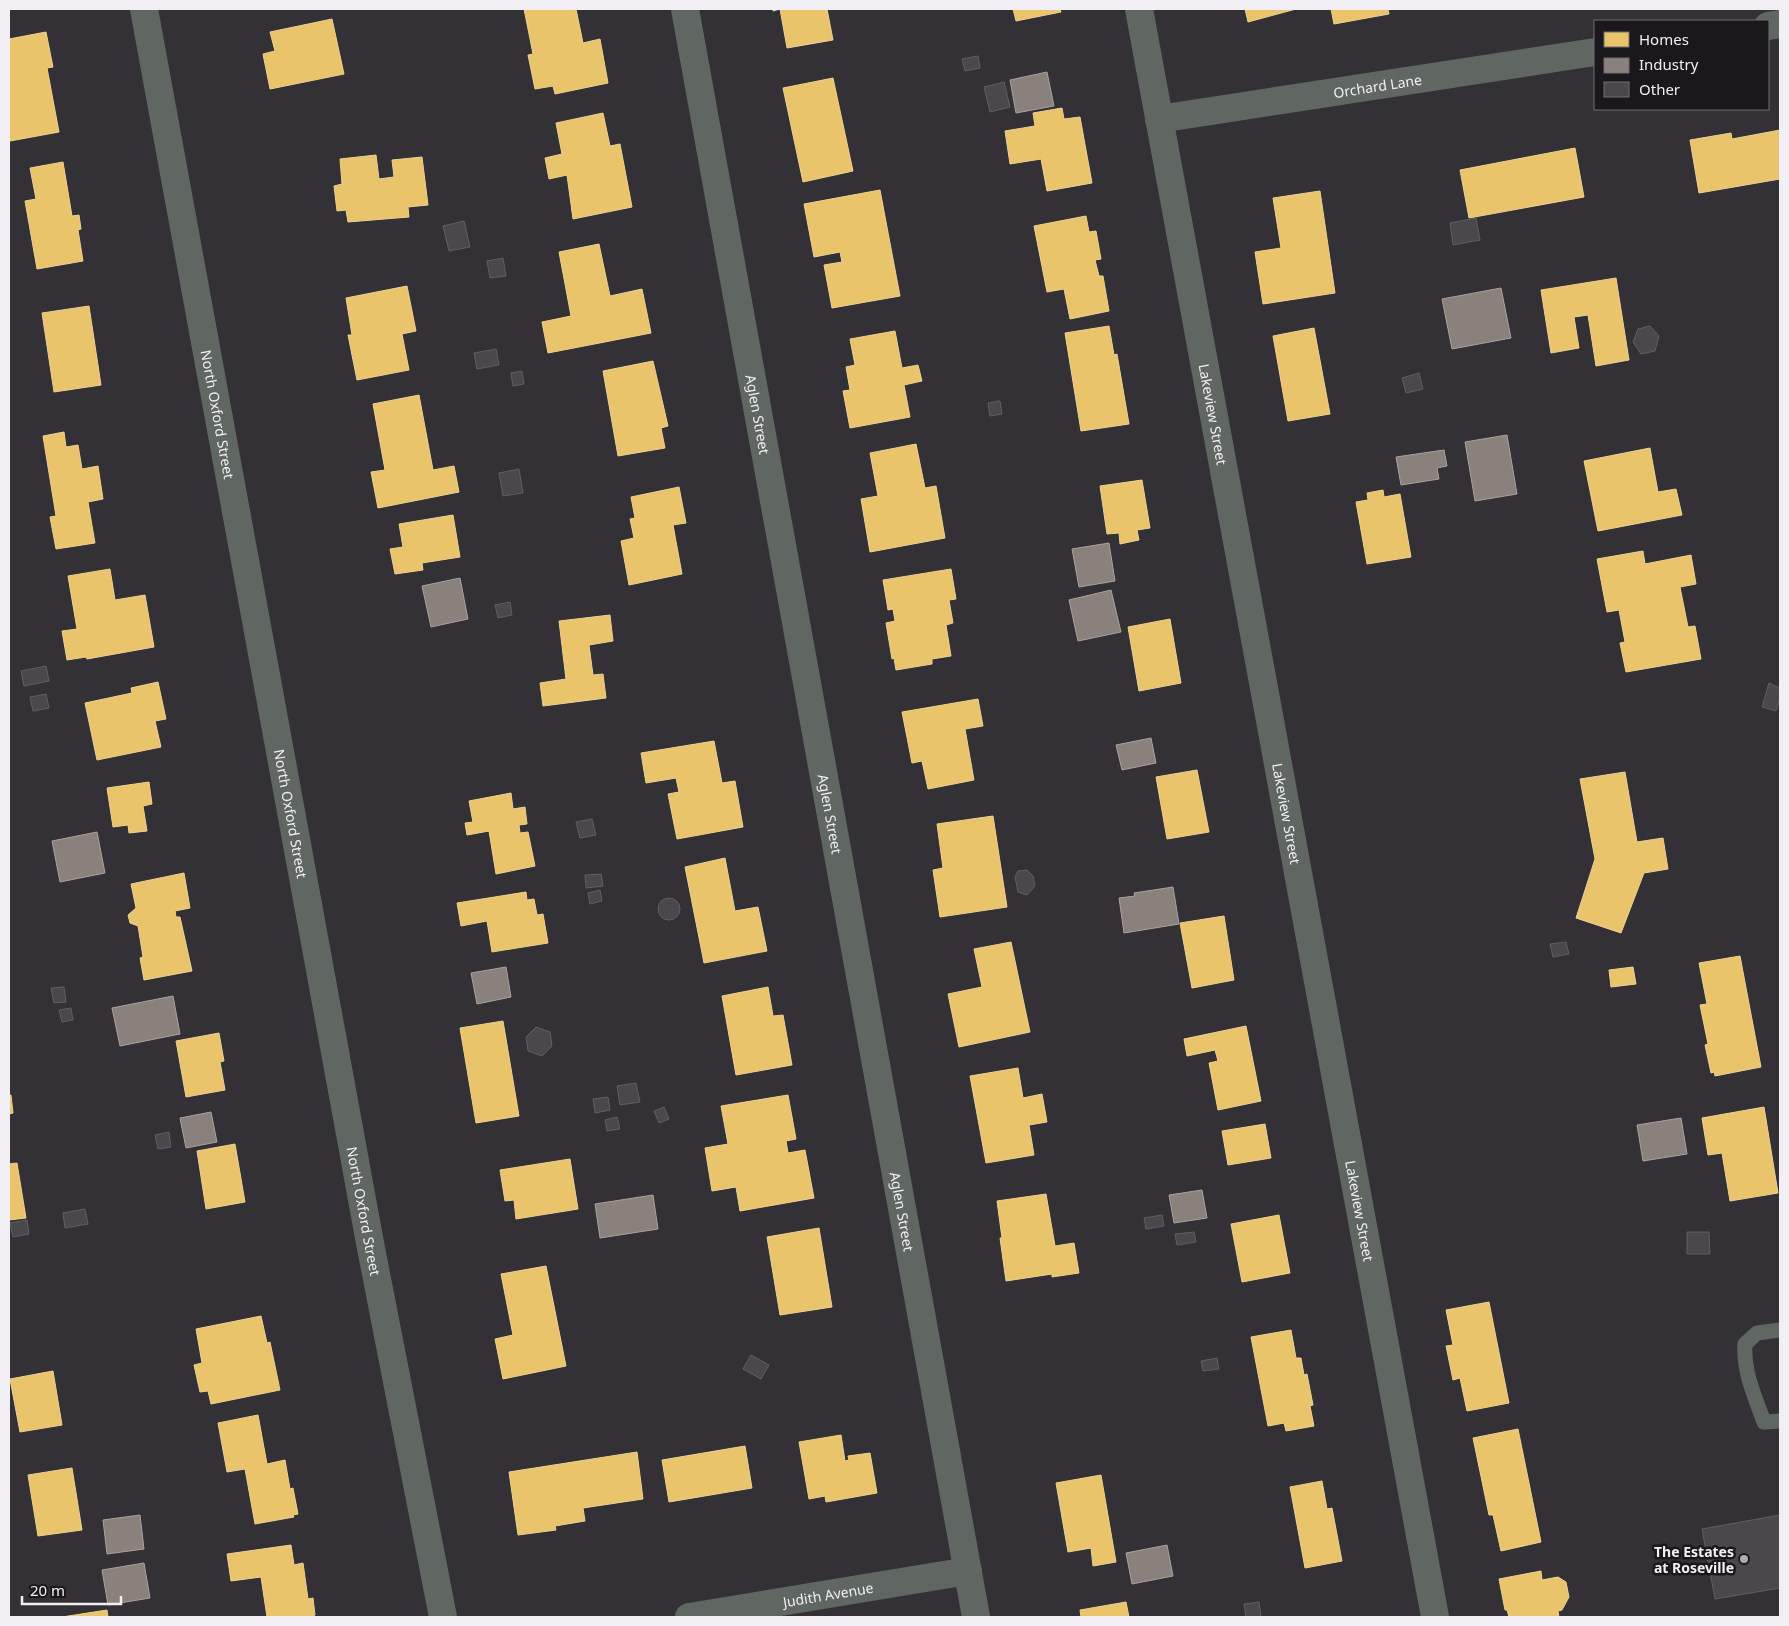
<svg xmlns="http://www.w3.org/2000/svg" width="1789" height="1626" font-family="'Noto Sans',sans-serif">
  <style>
    .homes { fill: #e9c46a; stroke: #ecd193 }
    .industry { fill: #8a817c; stroke: #a9a2a0 }
    .building { fill: #4a484b; stroke: #615f62 }
    .lines { fill: none; stroke-linecap: round; stroke-linejoin: round }
    .lane { stroke: #606662; stroke-width: 15 }
    .street { stroke: #606662; stroke-width: 28 }
    .poi-dot { fill: #afacb1; stroke: #1a181c; stroke-width: 2 }
    .labels { text-anchor: middle; dominant-baseline: central; stroke-width: 5; stroke-linejoin: round; paint-order: stroke }
    .street-label { font-size: 14px; fill: #f2eff4; stroke: #1a181c }
    .poi-label { font-size: 14px; font-weight: bold; fill: #f2eff4; stroke: #1a181c; text-anchor: end }
  </style>
  <rect width="100%" height="100%" fill="#333135"/>
  <path class="homes" d="M524 9H576L583 43 600 39 608 83 555 94 553 86 535 89 528 55 533 54Z
    M773 9H827L833 40 787 48 780 9 773 11Z
    M1013 9H1060L1061 12 1016 21Z
    M1245 9H1296L1248 22Z
    M1331 9H1388L1389 14 1334 24Z
    M332 19 344 74 270 89 263 54 275 51 270 32Z
    M46 32 53 67 47 68 59 132 10 141 9 133V39Z
    M833 78 853 171 803 182 783 88Z
    M1062 108 1064 119 1080 117 1092 183 1047 191 1041 159 1010 164 1005 131 1035 126 1033 113Z
    M603 113 610 146 620 144 632 207 573 219 567 175 549 179 545 158 562 154 556 123Z
    M1780 130V179L1699 193 1690 140 1731 133 1732 139Z
    M1575 148 1584 197 1469 218 1460 170Z
    M376 155 379 179 394 177 392 160 422 157 428 205 408 207 409 217 348 222 346 210 337 211 334 186 342 184 340 159Z
    M63 162 72 216 79 215 81 229 78 230 83 261 37 269 25 201 36 199 30 168Z
    M880 190 900 296 832 308 824 265 842 262 840 252 814 257 804 204Z
    M1320 191 1335 293 1263 304 1255 252 1281 248 1273 198Z
    M1086 216 1089 232 1096 231 1101 259 1095 260 1099 276H1103L1109 311 1070 319 1064 289 1047 292 1034 226Z
    M599 244 610 296 642 289 651 333 548 353 542 322 571 316 559 252Z
    M1616 278 1629 360 1596 366 1588 315 1574 317 1579 348 1551 353 1541 290Z
    M407 286 416 331 402 334 409 370 357 380 348 335H352L346 298Z
    M89 306 101 385 54 392 42 313Z
    M1109 326 1114 355 1117 354 1129 424 1081 431 1065 333Z
    M1314 328 1330 414 1288 421 1273 336Z
    M895 331 902 368 918 365 922 381 904 385 910 417 850 428 843 391 850 390 846 367 855 365 850 339Z
    M653 361 668 426 661 428 665 448 618 456 603 371Z
    M419 395 433 470 454 466 459 492 378 508 371 472 385 470 373 404Z
    M64 432 66 447 78 445 82 469 98 466 103 499 88 502 95 543 56 549 50 517 56 516 43 436Z
    M916 444 925 488 936 486 945 538 870 552 861 499 878 496 870 453Z
    M1650 448 1658 492 1676 489 1682 515 1598 531 1584 461Z
    M1142 480 1150 528 1137 530 1139 540 1120 544 1119 533 1107 534 1100 486Z
    M679 487 686 523 673 525 682 574 629 585 621 541 634 538 630 519 635 518 631 497Z
    M1383 490 1384 497 1400 494 1411 557 1367 564 1356 502 1368 500 1367 493Z
    M453 515 460 557 422 563 423 570 395 574 390 549 403 547 399 524Z
    M1643 551 1645 564 1691 555 1696 584 1680 587 1688 627 1695 626 1701 659 1626 672 1620 643 1625 642 1619 610 1607 612 1597 559Z
    M110 569 115 600 145 595 154 647 87 659 86 657 67 660 62 631 77 629 68 576Z
    M951 569 956 599 949 600 953 623 946 625 951 656 932 659V664L896 670 894 658 892 659 886 623 895 621 893 609 888 610 883 580Z
    M610 615 613 641 589 645 593 675 603 674 606 698 543 706 540 683 566 679 559 621Z
    M1170 619 1181 683 1139 691 1128 627Z
    M158 682 166 719 155 721 161 747 97 760 85 703 132 693 131 688Z
    M978 699 983 726 965 729 974 780 928 789 922 761 912 763 902 712Z
    M714 741 722 783 735 781 743 827 677 839 668 794 679 792 676 778 646 783 641 753Z
    M1197 770 1209 832 1167 839 1156 777Z
    M1625 772 1637 842 1663 838 1668 869 1644 873 1621 933 1576 918 1595 859 1580 779Z
    M149 782 152 804 143 806 147 831 129 833 128 825 113 827 107 788Z
    M511 793 513 809 525 807 527 824 519 825 520 833 528 832 535 866 496 874 489 831 467 835 465 823 473 822 469 801Z
    M993 816 1007 907 940 917 933 870 943 868 937 824Z
    M725 858 735 911 758 907 767 951 704 963 685 867Z
    M184 873 190 908 175 911 176 917H180L192 971 144 980 140 958 143 957 138 926 130 923 128 915 136 908 131 884Z
    M526 892 527 900 534 899 537 915 543 914 548 943 492 952 487 921 461 926 457 903Z
    M1224 916 1234 980 1192 988 1180 923Z
    M1011 942 1030 1032 959 1047 948 994 982 987 974 949Z
    M1740 956 1761 1067 1715 1076 1714 1072 1711 1073 1705 1045 1708 1044 1700 1005 1707 1004 1699 963Z
    M1633 967 1636 984 1611 987 1609 970Z
    M768 987 773 1016 783 1015 792 1065 736 1075 722 996Z
    M503 1021 519 1116 476 1123 460 1028Z
    M1246 1026 1261 1101 1218 1110 1209 1063 1218 1061 1215 1050 1187 1056 1184 1039Z
    M219 1033 224 1061 220 1062 225 1090 186 1097 176 1041Z
    M1018 1068 1023 1098 1042 1094 1047 1122 1029 1125 1034 1155 986 1163 970 1076Z
    M9 1095H11L13 1113 9 1114Z
    M788 1095 796 1139 786 1141 788 1153 805 1150 814 1198 740 1211 736 1187 712 1191 705 1148 728 1144 721 1106Z
    M1764 1107 1778 1193 1730 1201 1722 1153 1708 1155 1702 1118Z
    M1265 1124 1271 1158 1228 1165 1222 1131Z
    M235 1144 245 1202 206 1209 197 1151Z
    M570 1159 578 1209 516 1219 514 1200 505 1201 500 1170Z
    M17 1163 26 1218 9 1220V1164Z
    M1046 1194 1055 1246 1074 1243 1079 1273 1052 1277V1274L1006 1281 1000 1238H1002L997 1201Z
    M1279 1215 1290 1273 1242 1282 1231 1224Z
    M819 1228 832 1307 780 1315 767 1237Z
    M546 1266 566 1366 503 1379 495 1339 513 1335 501 1274Z
    M1489 1302 1509 1403 1467 1411 1460 1378 1453 1380 1446 1346 1453 1345 1446 1310Z
    M261 1316 267 1343 270 1342 280 1390 211 1404 208 1391 200 1392 194 1365 202 1363 196 1329Z
    M1291 1330 1296 1358H1301L1304 1375 1307 1374 1313 1405 1310 1406 1314 1426 1286 1431 1284 1423 1268 1426 1251 1337Z
    M53 1371 62 1425 20 1432 10 1379Z
    M258 1415 267 1464 285 1460 290 1489 293 1488 298 1514 293 1515 294 1517 255 1524 245 1469 227 1472 218 1423Z
    M1518 1429 1541 1542 1501 1551 1493 1515H1489L1473 1438Z
    M841 1435 845 1461 849 1460 848 1456 870 1453 877 1493 826 1502 825 1496 809 1499 799 1442Z
    M745 1446 752 1488 669 1502 662 1460Z
    M637 1452 643 1499 583 1508 585 1521 555 1526 556 1530 518 1535 509 1472Z
    M72 1468 82 1530 38 1536 28 1475Z
    M1101 1475 1116 1562 1093 1566 1091 1548 1068 1552 1056 1483Z
    M1322 1481 1327 1509 1332 1508 1342 1561 1305 1568 1290 1487Z
    M291 1545 294 1565 303 1563 308 1599 313 1598 315 1615 312 1617H267L261 1577 231 1581 227 1554Z
    M1541 1571 1542 1580 1558 1577 1566 1582 1569 1597 1562 1610 1558 1611 1559 1617H1509L1507 1610H1505L1499 1579Z
    M1126 1602 1129 1617H1081L1080 1610Z
    M107 1610 108 1617H62Z"/>
  <path class="industry" d="M1047 72 1054 106 1016 113 1010 80Z
    M1501 288 1511 338 1452 349 1442 299Z
    M1507 435 1517 494 1475 501 1465 442Z
    M1444 450 1447 466 1437 468 1439 479 1401 485 1396 457Z
    M1109 543 1115 581 1079 587 1072 549Z
    M460 578 468 619 431 627 422 586Z
    M1111 590 1121 632 1078 641 1069 600Z
    M1151 738 1156 763 1122 770 1116 745Z
    M97 832 105 873 60 882 52 841Z
    M1173 887 1179 924 1124 933 1119 898 1135 896 1134 893Z
    M506 967 511 997 477 1004 471 973Z
    M173 996 180 1034 120 1046 112 1008Z
    M211 1112 217 1142 186 1148 180 1118Z
    M1681 1118 1687 1154 1643 1161 1637 1125Z
    M1202 1190 1207 1218 1174 1223 1169 1195Z
    M653 1195 658 1229 600 1238 595 1204Z
    M140 1515 144 1549 107 1554 103 1520Z
    M1167 1545 1173 1576 1132 1584 1126 1553Z
    M144 1563 150 1598 108 1605 102 1570Z"/>
  <path class="building" d="M978 56 980 68 965 71 962 59Z
    M1004 82 1010 107 990 112 984 87Z
    M1476 218 1480 240 1453 245 1450 223Z
    M464 221 470 247 449 251 443 226Z
    M503 258 506 276 490 278 487 261Z
    M1650 326 1659 336 1655 351 1641 354 1633 342 1638 329Z
    M496 349 499 365 477 369 474 353Z
    M522 371 524 384 513 386 511 373Z
    M1419 373 1423 389 1406 393 1402 378Z
    M1000 401 1002 414 990 416 988 403Z
    M519 469 523 493 503 496 499 473Z
    M510 602 512 615 498 618 495 605Z
    M46 666 49 681 24 686 21 671Z
    M1769 683 1780 688V699L1776 711 1762 707Z
    M46 694 49 708 33 711 30 697Z
    M592 819 596 835 580 838 576 822Z
    M1027 870 1033 876 1035 886 1027 895 1018 892 1015 877 1018 871Z
    M601 874 603 886 586 888 585 875Z
    M600 890 602 901 590 904 588 893Z
    M658 909a11 11 0 1 1 22 0a11 11 0 1 1-22 0Z
    M1566 942 1569 954 1553 957 1550 944Z
    M64 987 66 1002 54 1003 51 988Z
    M71 1008 73 1020 62 1022 59 1010Z
    M536 1027 550 1032 552 1046 542 1056 528 1051 526 1037Z
    M636 1083 640 1102 620 1105 617 1086Z
    M608 1097 610 1110 595 1113 593 1099Z
    M664 1107 669 1119 659 1123 654 1111Z
    M617 1117 620 1129 607 1131 605 1120Z
    M169 1132 171 1147 158 1149 155 1135Z
    M85 1209 88 1224 65 1228 63 1213Z
    M1162 1215 1164 1226 1146 1229 1144 1218Z
    M27 1220 29 1234 13 1237 10 1223Z
    M1194 1232 1196 1242 1177 1245 1175 1234Z
    M1687 1232H1709L1710 1254H1687Z
    M751 1355 769 1365 761 1379 743 1369Z
    M1217 1358 1219 1369 1203 1371 1201 1361Z
    M1780 1515V1588L1715 1599 1702 1529Z
    M1259 1602 1261 1617H1246L1244 1604Z"/>
  <g class="lines">
    <path class="lane" d="M1780 1330 1757 1333 1745 1344C1743 1372 1755 1397 1764 1422L1780 1421"/>
    <g class="street">
      <path id="s1" d="M144 9 370 1243 443 1617"/>
      <path id="s2" d="M685 9 976 1617"/>
      <path id="s3" d="M1139 9 1435 1617"/>
      <path d="M1768 26 1780 24"/>
      <path id="s4" d="M1159 119 1595 52"/>
      <path id="s5" d="M689 1617 968 1571"/>
    </g>
  </g>
  <circle class="poi-dot" cx="1744" cy="1559" r="5"/>
  <g class="labels">
    <g class="street-label">
      <text stroke="none"><textPath href="#s4" startOffset="221">Orchard Lane</textPath></text>
      <text stroke="none"><textPath href="#s2" startOffset="412">Aglen Street</textPath></text>
      <text stroke="none"><textPath href="#s1" startOffset="412">North Oxford Street</textPath></text>
      <text stroke="none"><textPath href="#s3" startOffset="412">Lakeview Street</textPath></text>
      <text stroke="none"><textPath href="#s1" startOffset="818">North Oxford Street</textPath></text>
      <text stroke="none"><textPath href="#s2" startOffset="818">Aglen Street</textPath></text>
      <text stroke="none"><textPath href="#s3" startOffset="818">Lakeview Street</textPath></text>
      <text stroke="none"><textPath href="#s3" startOffset="1222">Lakeview Street</textPath></text>
      <text stroke="none"><textPath href="#s1" startOffset="1222">North Oxford Street</textPath></text>
      <text stroke="none"><textPath href="#s2" startOffset="1222">Aglen Street</textPath></text>
      <text stroke="none"><textPath href="#s5" startOffset="141">Judith Avenue</textPath></text>
    </g>
    <g class="poi-label">
      <text x="1734" y="1551">The Estates<tspan x="1734" dy="16">at Roseville</tspan></text>
    </g>
  </g>
  <rect width="1789" height="1626" fill="none" stroke="#f2eff4" stroke-width="20"/>
  <rect x="1594" y="20" width="175" height="90" fill="#1a181c" stroke="#706e72"/>
  <rect x="1604" y="32" width="25" height="15" fill="#e9c46a" stroke="#706e72"/>
  <text x="1639" y="45" font-size="15" fill="#f2eff4">Homes</text>
  <rect x="1604" y="58" width="25" height="15" fill="#8a817c" stroke="#706e72"/>
  <text x="1639" y="70" font-size="15" fill="#f2eff4">Industry</text>
  <rect x="1604" y="82" width="25" height="15" fill="#4a484b" stroke="#706e72"/>
  <text x="1639" y="95" font-size="15" fill="#f2eff4">Other</text>
  <path d="M22 1596v8h99v-8" fill="none" stroke="#f2eff4" stroke-width="2.5"/>
  <text x="30" y="1596" font-size="15" fill="#f2eff4" stroke="#1a181c" stroke-width="4" paint-order="stroke">20 m</text>
</svg>
